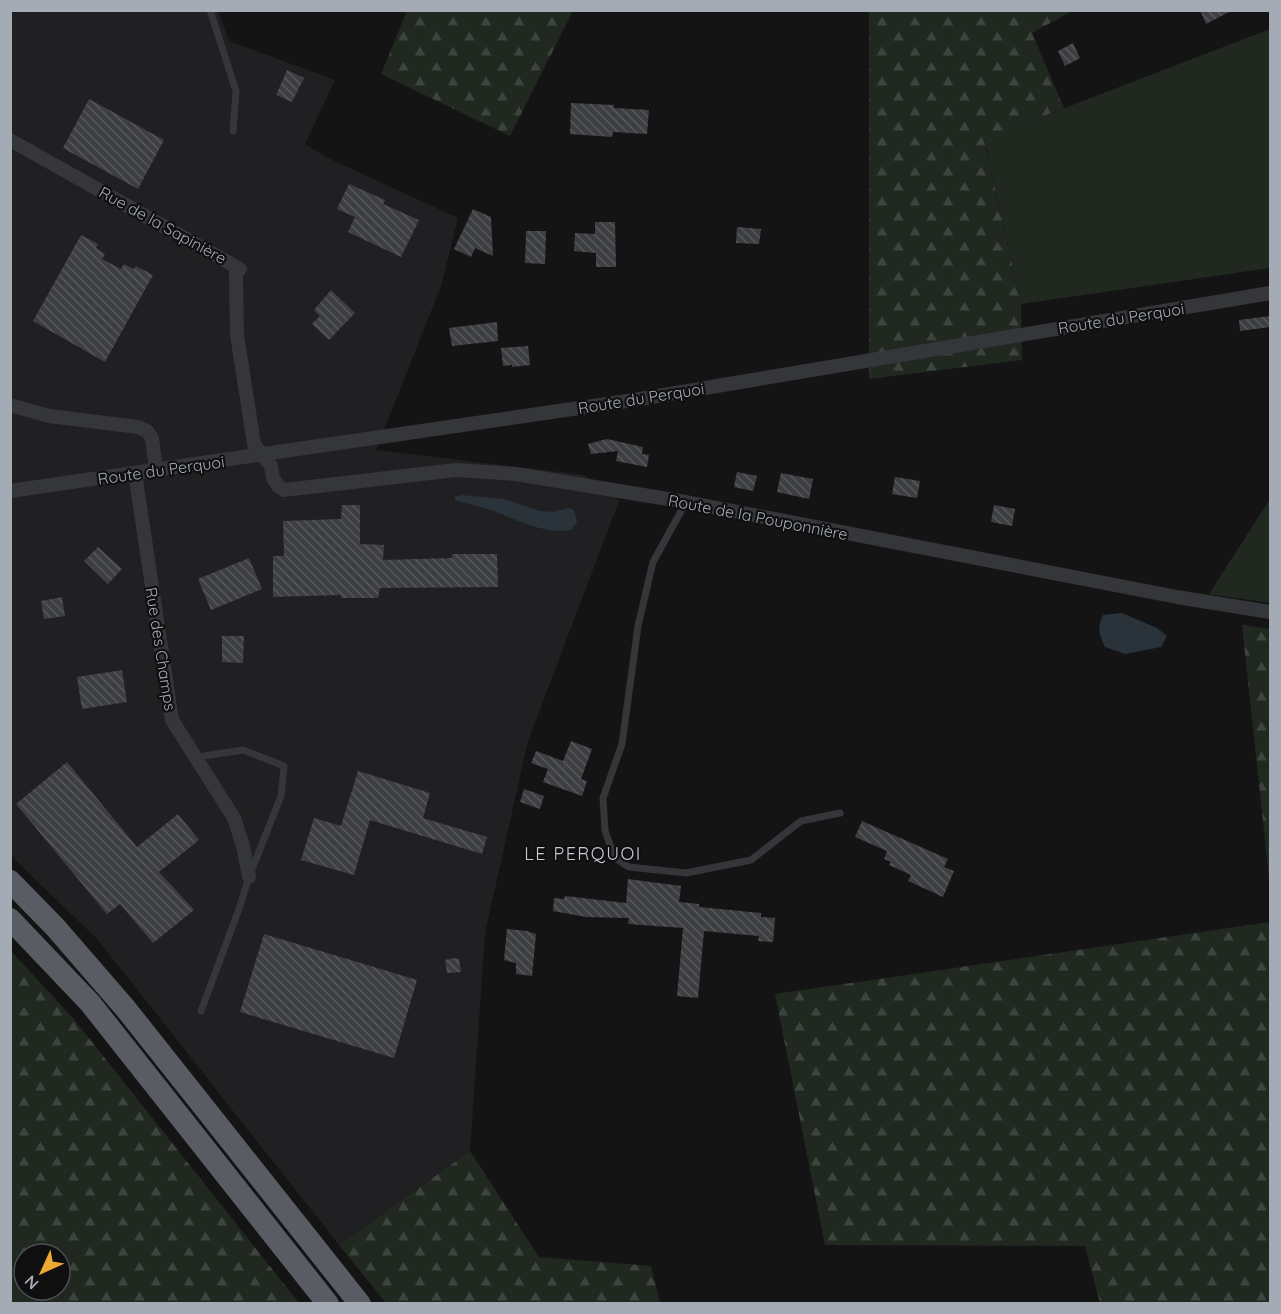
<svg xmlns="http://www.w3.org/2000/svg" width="1281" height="1314" font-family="Quicksand,sans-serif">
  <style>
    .built { fill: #202022 }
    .green { fill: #202820 }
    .forest { fill: url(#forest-firs); fill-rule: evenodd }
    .water { fill: #2a3339 }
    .building { fill: url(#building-back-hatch) }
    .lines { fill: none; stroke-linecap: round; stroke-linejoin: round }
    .service { stroke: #35363a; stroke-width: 7 }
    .minor { stroke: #35363a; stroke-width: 14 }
    .trunk { stroke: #595c62; stroke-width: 22 }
    .labels { text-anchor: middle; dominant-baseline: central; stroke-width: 4.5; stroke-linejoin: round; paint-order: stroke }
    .street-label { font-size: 16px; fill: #a5abb5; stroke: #0f0f10 }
    .neighbourhood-label { font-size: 18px; letter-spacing: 1.5px; fill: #c6cad2; stroke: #0f0f10 }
  </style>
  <defs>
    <pattern id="forest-firs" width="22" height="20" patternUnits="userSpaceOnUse" patternTransform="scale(1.5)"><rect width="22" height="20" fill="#202820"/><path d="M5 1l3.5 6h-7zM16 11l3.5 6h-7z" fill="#3d443e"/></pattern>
    <pattern id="building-back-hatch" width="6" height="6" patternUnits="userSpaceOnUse" patternTransform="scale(1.5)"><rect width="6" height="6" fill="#3e3f42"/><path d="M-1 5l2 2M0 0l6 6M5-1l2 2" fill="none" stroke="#57585b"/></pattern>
  </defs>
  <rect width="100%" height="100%" fill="#141415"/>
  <path class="built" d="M10 11H218L229 41 335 80 305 144 328 158 458 218 441 286 376 450 585 475 619 501 528 741 485 933 470 1151 339 1245 98 940 11 856Z"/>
  <path class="green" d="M1270 29V268L1021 304 984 139Z
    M1270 499V603L1209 594Z"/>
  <path class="forest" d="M407 11V10L573 11 510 136 381 74Z
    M869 11H1072L1032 33 1064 108 984 140 1021 304 1022 360 869 379Z
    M1242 625 1270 629V887Z
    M1270 922V1303H1100L1085 1246 825 1245 775 994Z
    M11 951 73 1018 299 1303H11ZM24 1254H60V1290H24Z
    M470 1151 539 1257 651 1266 660 1303H386L339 1245Z"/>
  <path class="water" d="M461 495 504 499 540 511 553 512 568 508 574 510 577 522 571 530C542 534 518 520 491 510 479 506 467 504 455 500V497Z
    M1122 613 1157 628 1167 636 1161 647 1125 654 1105 647C1099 635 1097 627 1103 615Z"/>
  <path class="building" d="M1200 10H1233L1206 24Z
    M1073 43 1080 58 1065 66 1058 51Z
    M287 70 304 78 292 102 276 95Z
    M89 99 164 140 138 189 63 148Z
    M571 103 614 105V108L649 110 647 134 613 132 612 137 570 134Z
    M349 184 385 200 383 204 419 220 401 257 348 232 355 217 337 209Z
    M473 209 491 217 493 256 475 248 471 257 454 249Z
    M595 222H615L616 267H596V253L574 251 575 233 595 234Z
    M737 227 761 229 759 244 736 243Z
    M526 231H546L545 264 525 263Z
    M81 235 98 244 96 248 105 254 102 259 121 269 124 264 134 269 136 266 153 275 105 362 33 321Z
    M331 290 355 313 329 340 312 324 320 316 314 310Z
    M1270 316V327L1240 331 1239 320Z
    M497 322 498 341 452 346 449 328Z
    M528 346 530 365 512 367V365L503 366 501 348Z
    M607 439 643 447 642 454 649 455 647 467 616 461 618 451 591 454 588 444Z
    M737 472 757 476 753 491 734 487Z
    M781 473 813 479 809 499 777 492Z
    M895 477 920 481 917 498 892 494Z
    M342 505H360V544L384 545 383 560 452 558V554H497L498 587 380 588 378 598H341V595L273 597V556H284L283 521 341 519Z
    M994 505 1015 509 1012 526 991 522Z
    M98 547 122 569 108 584 84 561Z
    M249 558 262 589 211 610 198 579Z
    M62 597 65 616 44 619 41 601Z
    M222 636H244L243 663 222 662Z
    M122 670 127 702 82 709 77 677Z
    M571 741 592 749 581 779 587 781 582 796 543 782 548 769 531 763 536 751 563 761Z
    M67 762 137 847 178 814 199 840 159 872 194 910 153 943 120 904 107 914 16 804Z
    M358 771 430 793 423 818 487 837 482 854 370 820 354 875 301 860 314 818 341 826Z
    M524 789 544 796 540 809 520 802Z
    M862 821 948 859 944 867 954 871 943 897 908 881 911 875 889 865 891 862 884 859 887 851 855 837Z
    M628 879 681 886 679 902 699 904V907L761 913V917L775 918 773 942 758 941 759 936 704 931 698 998 677 996 683 928 628 924 629 918 586 917 553 911 554 898 564 899 565 896 626 903Z
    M507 929 527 931 536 934 532 976 516 974V963L504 960Z
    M264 934 417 980 394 1058 240 1012Z
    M454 958 459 959 461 972 447 973 445 960Z"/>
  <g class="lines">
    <path class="service" d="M210 10 236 91 233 131
      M686 502 653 562 638 626 622 744 603 798 605 831 615 858 629 867 686 873 751 860 801 821 840 813
      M197 760 204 756 243 750 284 766 281 796 249 877 239 909 201 1011"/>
    <path class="minor" d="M10 140 240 269 236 274 237 335 254 444 271 466 273 478 278 486 284 490 456 470 516 474 686 502 1177 597 1270 612
      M10 405 49 416 138 427 147 431 152 438 156 470
      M135 473 172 720 234 818 243 846 249 877
      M10 491 634 400 1270 293"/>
    <path class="trunk" d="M10 881 55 927 126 1009 360 1304
      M10 919 90 1003 328 1304"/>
  </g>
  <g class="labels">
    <g class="street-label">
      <text transform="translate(163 225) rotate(29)">Rue de la Sapinière</text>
      <text transform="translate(1121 318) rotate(-9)">Route du Perquoi</text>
      <text transform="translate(641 398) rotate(-9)">Route du Perquoi</text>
      <text transform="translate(161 470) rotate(-8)">Route du Perquoi</text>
      <text transform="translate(758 517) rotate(11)">Route de la Pouponnière</text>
      <text transform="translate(161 649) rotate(81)">Rue des Champs</text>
    </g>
    <g class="neighbourhood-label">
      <text x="583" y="853">LE PERQUOI</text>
    </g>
  </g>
  <rect width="1281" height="1314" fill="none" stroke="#a5abb5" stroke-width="24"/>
  <g transform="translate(42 1272) rotate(225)"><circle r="28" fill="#0f0f10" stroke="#4b4d52" stroke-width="1.5"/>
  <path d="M0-4.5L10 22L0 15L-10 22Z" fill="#efa932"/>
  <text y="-9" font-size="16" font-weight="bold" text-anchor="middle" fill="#a5abb5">N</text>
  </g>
</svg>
